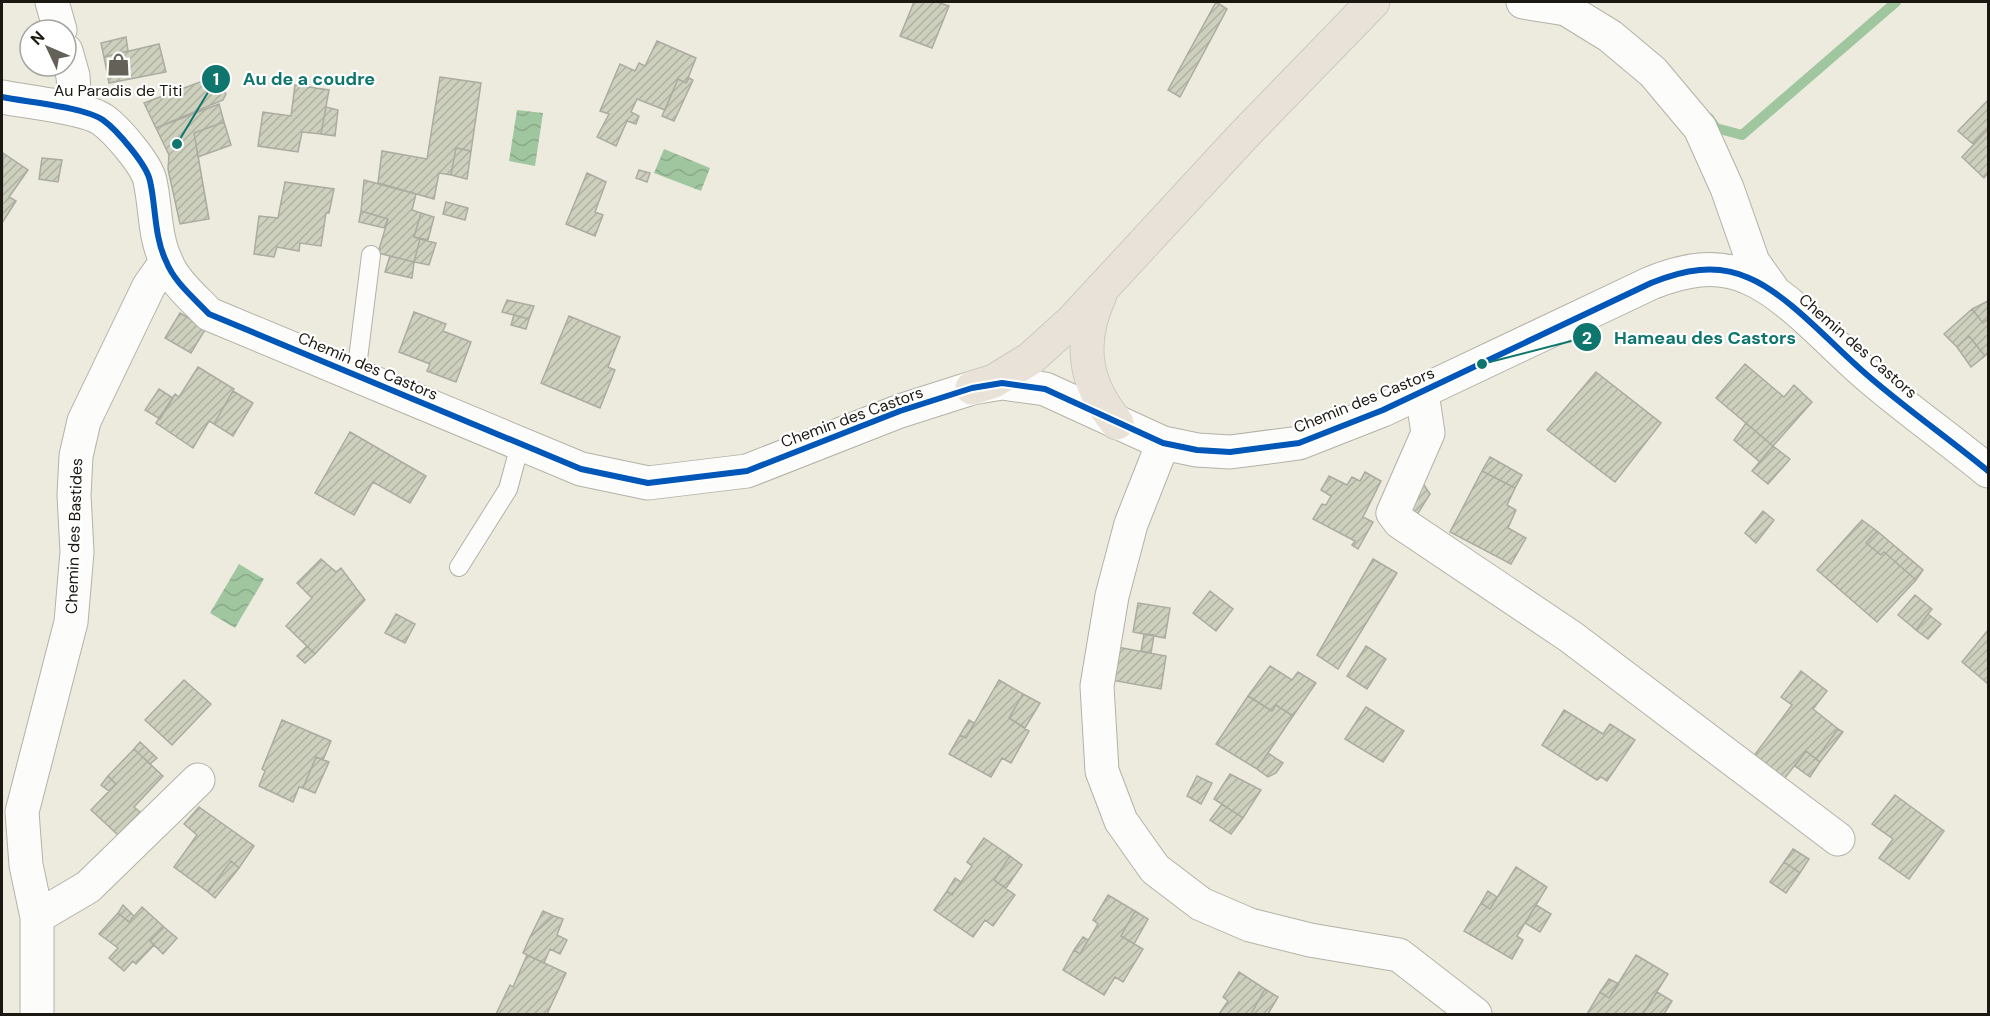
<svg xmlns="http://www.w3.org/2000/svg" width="1990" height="1016" font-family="'DM Sans',sans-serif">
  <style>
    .water { fill: url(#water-waves) }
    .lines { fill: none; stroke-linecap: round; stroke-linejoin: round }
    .stream { stroke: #a0c69f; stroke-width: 10 }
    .building { fill: url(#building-hatch); stroke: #ababa2; stroke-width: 1.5 }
    .service-casing { stroke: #b3b2a8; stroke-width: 20 }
    .minor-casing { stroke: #b3b2a8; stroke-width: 35 }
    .trunk-casing { stroke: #cbcac3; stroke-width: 35 }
    .service { stroke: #fcfcfa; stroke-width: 18 }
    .minor { stroke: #fcfcfa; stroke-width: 33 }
    .trunk { stroke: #e8e2d8; stroke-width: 33 }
    .cycleway-casing { stroke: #fff; stroke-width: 10 }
    .cycleway { stroke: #0057b8; stroke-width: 6 }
    .labels { text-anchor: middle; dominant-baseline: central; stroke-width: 4.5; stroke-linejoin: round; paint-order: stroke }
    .poi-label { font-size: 16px; fill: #1a1810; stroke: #fff }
    .street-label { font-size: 16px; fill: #1a1810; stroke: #fff }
    .leader { fill: none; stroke: #0f766e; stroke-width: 2 }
    .callout-dot { fill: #0f766e; stroke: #fff; stroke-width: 2 }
    .mark-label { font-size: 18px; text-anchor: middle; font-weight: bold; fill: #fff }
    .callout-label { font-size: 18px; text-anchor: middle; font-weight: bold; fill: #0f766e; stroke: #fff; stroke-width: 4.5; stroke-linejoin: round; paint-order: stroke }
  </style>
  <defs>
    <pattern id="water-waves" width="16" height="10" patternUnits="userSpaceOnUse" patternTransform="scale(1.5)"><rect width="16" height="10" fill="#a0c69f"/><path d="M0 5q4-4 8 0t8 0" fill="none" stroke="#89a988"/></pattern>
    <pattern id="building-hatch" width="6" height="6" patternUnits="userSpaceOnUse" patternTransform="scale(1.5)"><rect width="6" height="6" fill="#cdd0bc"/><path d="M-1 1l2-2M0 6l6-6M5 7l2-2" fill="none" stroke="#afb2a1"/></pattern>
  </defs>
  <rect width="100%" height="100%" fill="#edebde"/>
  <path class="water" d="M517 110 543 113 535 166 509 161Z
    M664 149 710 168 701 191 654 173Z
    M239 564 264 579 235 628 210 613Z"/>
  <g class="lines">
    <path class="stream" d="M1709 118 1716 128 1742 135 1896 2"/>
  </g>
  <path class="building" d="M914 2H937L949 6 932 48 900 36Z
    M1216 2 1227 9 1180 97 1168 90Z
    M126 37 128 51 104 57 101 43Z
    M657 41 696 58 686 83 678 79 665 110 637 99 631 112 639 116 636 124 627 121 616 146 597 137 609 114 600 111 620 64 635 71 639 63 645 66Z
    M159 44 166 72 109 83 104 57Z
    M440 77 481 83 471 151 456 148 451 175 439 173 434 199 378 183 382 151 427 159Z
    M689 78 693 80 674 121 662 116 678 79 686 83Z
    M208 79 222 88 226 94 223 100 156 128 144 103Z
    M295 85 329 90 321 134 302 132 298 152 258 146 263 112 291 116Z
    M1988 100V129L1973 144 1958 131Z
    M219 104 224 122 194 133 209 219 180 224 168 169 169 155 156 128Z
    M326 107 338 110 335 136 321 134Z
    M224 122 231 145 198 157 194 133Z
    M1988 129V173L1984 178 1962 157Z
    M456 148 471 151 467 179 451 175Z
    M3 153 28 170 9 197 16 201 2 223Z
    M42 158 62 160 58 182 39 179Z
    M639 170 650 173 647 182 636 178Z
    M587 173 606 182 595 212 603 215 595 236 566 224Z
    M364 180 416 194 412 210 421 213 414 237 420 239 414 262 378 253 388 219 361 211Z
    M285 182 334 189 329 213H326L321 246 300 243 299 251 277 247 274 257 254 254 259 216 278 218Z
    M446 202 468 208 465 220 443 214Z
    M361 211 388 219 384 228 359 222Z
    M421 213 434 217 428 240 414 237Z
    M420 239 436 243 429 265 414 262Z
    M390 256 414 262 412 278 385 272Z
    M507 300 534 306 529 319 502 312Z
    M1988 301V319L1983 323 1972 309Z
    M1972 309 1983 323 1988 319V353L1985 356 1969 336 1957 347 1944 334Z
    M414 312 446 324 443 331 471 342 456 382 427 371 430 364 399 352Z
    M180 313 206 328 191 353 165 338Z
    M514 315 529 319 526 329 511 325Z
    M569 316 620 337 608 367 615 370 600 408 541 383Z
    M1969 336 1985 356 1971 367 1957 347Z
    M1745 364 1784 397 1794 385 1812 402 1773 446 1716 398Z
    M198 367 234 389 214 424 209 421 193 448 156 423 175 394 179 397Z
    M1596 372 1661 423 1615 482 1547 430Z
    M159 389 173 398 160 419 145 410Z
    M233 391 253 403 233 436 214 424Z
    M1746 423 1773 446 1760 462 1734 440Z
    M350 432 426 476 410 503 373 482 354 515 315 493Z
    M1773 446 1790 459 1768 484 1752 471Z
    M1490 457 1522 475 1515 488 1482 471Z
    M1482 471 1515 488 1507 505 1516 510 1508 528 1526 538 1511 564 1450 532Z
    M1365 472 1381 481 1363 517 1373 522 1358 549 1352 545 1355 541 1313 519 1322 504 1326 505 1331 496 1321 490 1329 476 1347 485 1352 477 1360 481Z
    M1415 480 1424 485 1430 494 1413 521 1404 501Z
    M1763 511 1774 520 1756 543 1745 533Z
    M1862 520 1877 531 1866 543 1881 555 1884 552 1916 580 1877 622 1817 570Z
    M1877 531 1923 570 1916 580 1884 552 1881 555 1866 543Z
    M321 559 336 572 341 568 365 600 315 654 286 626 312 598 297 583Z
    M1373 559 1397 573 1338 669 1317 655Z
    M1210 591 1233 609 1216 631 1193 613Z
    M1915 595 1932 609 1916 630 1898 615Z
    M1138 603 1170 608 1165 638 1133 632Z
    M396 614 415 624 405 643 385 633Z
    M1928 614 1941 624 1928 639 1916 630Z
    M1988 630V684L1962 662Z
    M1144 634 1154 635 1151 653 1141 651Z
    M307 646 315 654 305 663 297 656Z
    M1366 646 1386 659 1367 689 1347 676Z
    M1117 647 1166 656 1161 689 1111 680Z
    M1270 666 1292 680 1298 672 1316 683 1293 716 1276 705 1272 711 1248 696Z
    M1801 671 1827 691 1813 709 1838 729 1816 759 1806 751 1784 779 1753 757 1792 705 1781 697Z
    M184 680 211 704 172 745 145 720Z
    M999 680 1023 694 1009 718 1029 731 1011 763 1002 758 991 777 949 754 960 735 966 738Z
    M1023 694 1040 703 1025 728 1009 718Z
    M1248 696 1272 711 1276 705 1293 716 1257 769 1216 744Z
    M1366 707 1404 731 1383 762 1345 739Z
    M1564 710 1603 734 1610 724 1635 740 1607 781 1601 777 1597 780 1542 745Z
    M282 720 331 741 323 760 316 757 303 788 299 787 293 802 259 786 265 771 262 769Z
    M969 720 974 723 966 738 960 735Z
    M1838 729 1843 732 1820 762 1816 759Z
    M140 742 157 758 150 764 134 749Z
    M134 749 163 776 134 807 140 812 118 835 91 810 116 784 108 776Z
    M1806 751 1820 762 1810 777 1795 766Z
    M1268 753 1283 763 1276 773 1268 777 1257 769Z
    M316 757 329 762 315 793 303 788Z
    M1230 774 1261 790 1243 818 1214 799Z
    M108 776 116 784 109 791 101 785Z
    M1197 776 1212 783 1201 804 1187 796Z
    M1895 795 1944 831 1909 879 1879 858 1893 839 1872 824Z
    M1222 804 1243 818 1231 834 1210 820Z
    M199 807 254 846 239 868 231 861 208 892 174 867 197 835 184 824Z
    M984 838 1010 856 994 880 1015 895 993 926 985 920 973 937 934 910 947 891 952 895 972 866 967 862Z
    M1793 849 1809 859 1800 873 1784 862Z
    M1010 856 1022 865 1006 888 994 880Z
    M231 861 239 868 215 898 208 892Z
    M1784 862 1800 873 1786 893 1770 882Z
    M1516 867 1547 887 1517 936 1523 940 1512 959 1464 931 1481 903 1490 909Z
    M955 878 961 882 952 895 947 891Z
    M1488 891 1497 897 1490 909 1481 903Z
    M1108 895 1135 911 1121 936 1143 949 1123 982 1115 977 1104 995 1063 970 1074 950 1080 954 1098 924 1093 920Z
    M123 905 134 916 129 922 118 913Z
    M1536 905 1551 914 1540 932 1525 923Z
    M142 907 164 927 150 941 154 945 136 964 133 961 124 971 109 958 118 948 99 934 118 913 129 922Z
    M543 911 554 916 530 937Z
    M1135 911 1148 919 1134 944 1121 936Z
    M554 916 563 919 557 935 567 940 560 954 550 949 544 963 523 953 530 937Z
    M164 927 177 938 163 954 150 941Z
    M1083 937 1088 940 1080 954 1074 950Z
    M527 955 566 973 547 1014H496L510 985 513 987Z
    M1636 955 1668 974 1643 1014H1587L1600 992 1609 998Z
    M1239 972 1265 989 1251 1014H1219L1228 1001 1223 997Z
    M1609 979 1619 984 1609 998 1600 992Z
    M1265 989 1278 997 1268 1014H1251Z
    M1657 992 1672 1001 1664 1014H1643Z"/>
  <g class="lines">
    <defs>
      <path id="service" d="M356 375 371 255
        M459 567 508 489 520 445"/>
      <path id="minor" d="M52 2 60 30
        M1523 2 1566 9 1610 36 1653 72 1700 128 1727 188 1753 262 1773 290
        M66 51 73 76 75 108
        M2 97C26 102 85 107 103 120 117 130 147 165 150 181 156 207 154 236 166 261 174 282 194 298 209 314L581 469 648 483 747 471 900 411 972 388 1002 383 1045 389 1163 443 1197 450 1230 452 1299 443 1383 410 1651 283C1683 270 1716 263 1749 278 1789 295 1832 345 1866 374 1905 408 1948 438 1988 471
        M1422 393 1428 433 1393 513 1400 522 1571 637 1838 839
        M1163 443 1131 524 1112 596 1097 686 1102 771 1121 821 1155 869 1201 904 1250 925 1310 940 1399 955 1475 1014
        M37 917 88 887 198 780
        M37 1014V917L26 865 22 812 71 622 77 552 74 495 76 456 84 421 149 286 166 262"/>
      <path id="trunk" d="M1100 295C1078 343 1084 383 1117 423
        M972 388 994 381 1030 359 1072 321 1243 136 1373 2"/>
    </defs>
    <use href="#service" class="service-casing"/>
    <use href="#minor" class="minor-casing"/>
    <use href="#trunk" class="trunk-casing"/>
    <use href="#service" class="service"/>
    <use href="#minor" class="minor"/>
    <use href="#trunk" class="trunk"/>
    <defs>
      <path id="cycleway" d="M2 97C26 102 85 107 103 120 117 130 147 165 150 181 156 207 154 236 166 261 174 282 194 298 209 314L581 469 648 483 747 471 900 411 972 388 1002 383 1045 389 1163 443 1197 450 1230 452 1299 443 1383 410 1651 283C1683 270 1716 263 1749 278 1789 295 1832 345 1866 374 1905 408 1948 438 1988 471"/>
    </defs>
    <use href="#cycleway" class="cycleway-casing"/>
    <use href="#cycleway" class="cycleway"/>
  </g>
  <defs>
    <symbol id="shop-bare" viewBox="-9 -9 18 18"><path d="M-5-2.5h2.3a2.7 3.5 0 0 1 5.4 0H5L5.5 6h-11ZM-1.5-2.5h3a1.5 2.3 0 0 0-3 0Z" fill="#646258" stroke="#fff" stroke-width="2.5" paint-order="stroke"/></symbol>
  </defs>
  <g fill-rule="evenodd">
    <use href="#shop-bare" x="102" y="48" width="33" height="33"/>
  </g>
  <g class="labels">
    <g class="poi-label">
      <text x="118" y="90">Au Paradis de Titi</text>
    </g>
    <g class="street-label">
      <text transform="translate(1858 346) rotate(41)">Chemin des Castors</text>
      <text transform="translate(368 366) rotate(23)">Chemin des Castors</text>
      <text transform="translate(1364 400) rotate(-22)">Chemin des Castors</text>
      <text transform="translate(852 417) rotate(-20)">Chemin des Castors</text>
      <text transform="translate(74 536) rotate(-88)">Chemin des Bastides</text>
    </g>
  </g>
  <path class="leader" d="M177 144L216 79M1482 364L1587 337"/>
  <g class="callout-dot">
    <circle cx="177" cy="144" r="6"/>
    <circle cx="1482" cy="364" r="6"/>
    <circle cx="216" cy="79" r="15"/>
    <circle cx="1587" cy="337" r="15"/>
  </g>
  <g class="mark-label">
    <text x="216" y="85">1</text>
    <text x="1587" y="344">2</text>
  </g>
  <g class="callout-label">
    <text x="309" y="85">Au de a coudre</text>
    <text x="1705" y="344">Hameau des Castors</text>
  </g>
  <rect width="1990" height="1016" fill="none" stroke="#1a1810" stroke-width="6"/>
  <g transform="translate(48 48) rotate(314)"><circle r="28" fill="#ffffff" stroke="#a3a39f" stroke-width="1.5"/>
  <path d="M0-4.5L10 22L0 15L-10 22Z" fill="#646258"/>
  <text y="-9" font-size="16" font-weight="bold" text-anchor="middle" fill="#1a1810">N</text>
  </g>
</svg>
